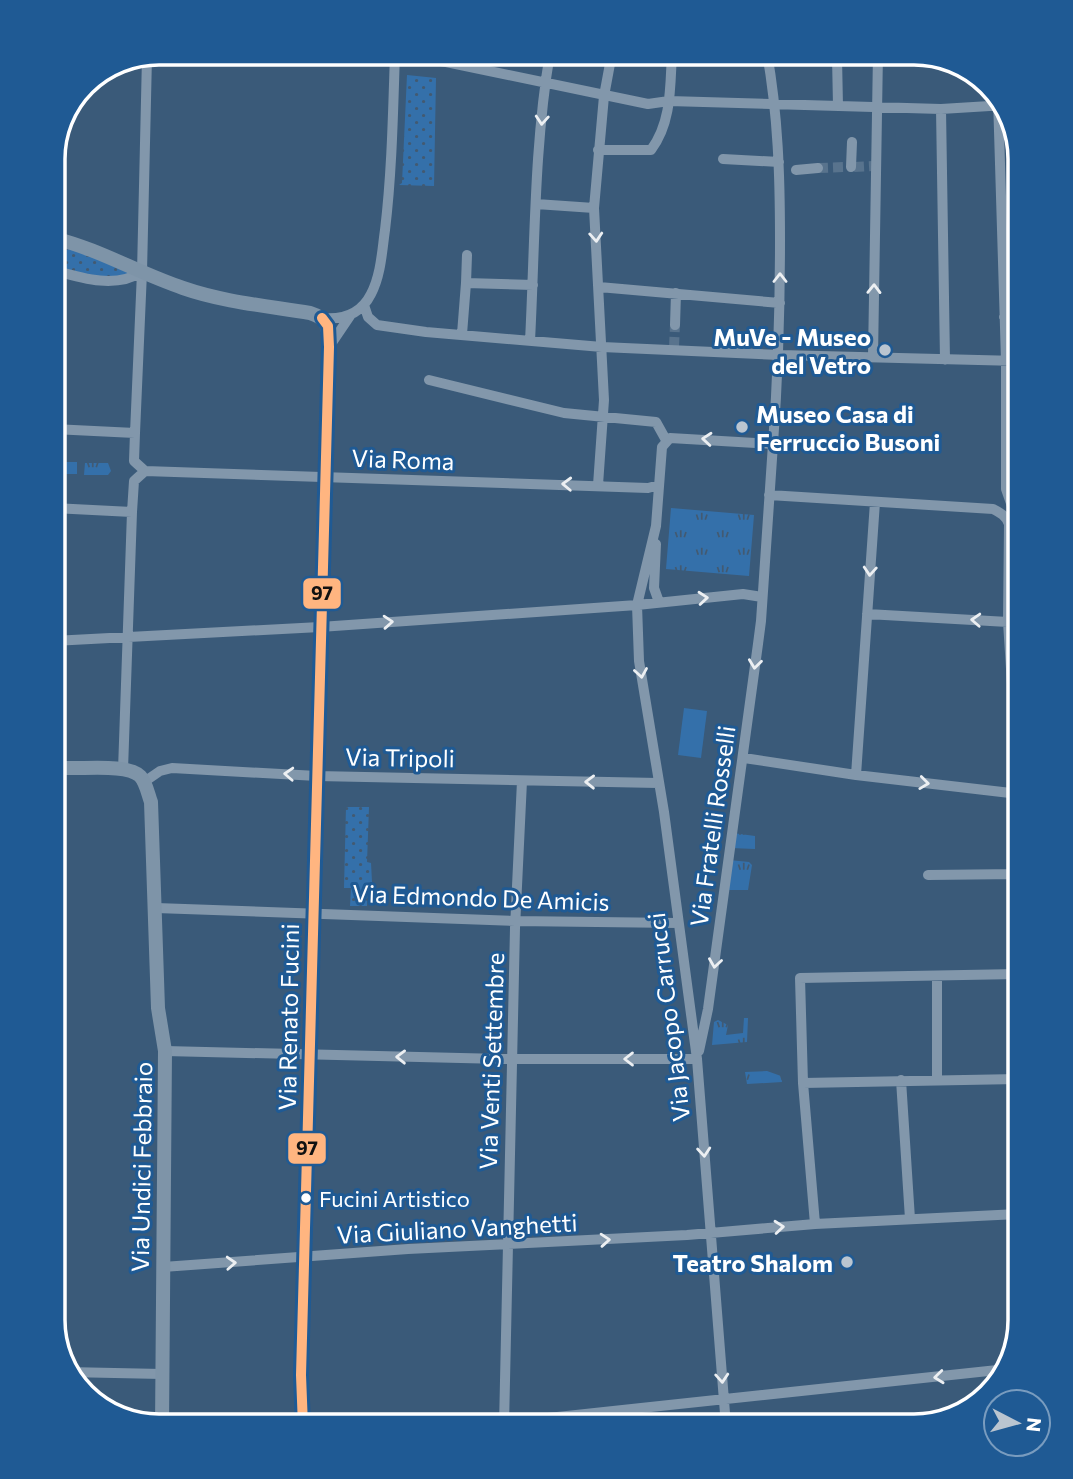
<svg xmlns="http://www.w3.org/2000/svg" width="1073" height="1479" font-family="Commissioner,sans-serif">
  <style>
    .grass { fill: url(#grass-tufts) }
    .park { fill: url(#park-dots) }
    .pitch { fill: #3470aa }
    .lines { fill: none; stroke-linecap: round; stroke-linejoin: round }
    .street-tunnel { stroke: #58738d; stroke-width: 10; stroke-dasharray: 10 5; stroke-linecap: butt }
    .street { stroke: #8297ab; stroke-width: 10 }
    .secondary { stroke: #7e94a8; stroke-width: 14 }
    .bus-1-casing { stroke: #1f5a94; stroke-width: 16 }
    .bus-1 { stroke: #ffb580; stroke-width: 10 }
    .oneway { stroke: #eceff2 }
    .poi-dot { fill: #bac5d0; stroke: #1f5a94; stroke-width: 2.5 }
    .bus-dot { fill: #fff; stroke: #1f5a94; stroke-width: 2.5 }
    .labels { text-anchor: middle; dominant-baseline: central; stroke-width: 6; stroke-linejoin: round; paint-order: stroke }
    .bus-label { font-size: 22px; fill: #fff; stroke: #1f5a94; text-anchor: start }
    .poi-label { font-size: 24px; font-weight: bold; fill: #fff; stroke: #1f5a94; text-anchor: end }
    .street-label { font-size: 24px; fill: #fff; stroke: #1f5a94 }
    .rim { fill: none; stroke: #fff; stroke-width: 3.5 }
    .line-badge { stroke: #1f5a94; stroke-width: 2.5 }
    .pale-badge-label { font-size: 19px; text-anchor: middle; font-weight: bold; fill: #111 }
  </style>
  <defs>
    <pattern id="grass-tufts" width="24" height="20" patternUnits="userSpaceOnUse" patternTransform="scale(1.75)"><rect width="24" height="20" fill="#3470aa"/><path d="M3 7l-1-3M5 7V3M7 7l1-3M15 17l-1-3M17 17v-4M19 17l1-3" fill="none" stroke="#425a72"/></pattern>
    <pattern id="park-dots" width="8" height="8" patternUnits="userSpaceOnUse" patternTransform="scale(1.75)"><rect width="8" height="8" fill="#3470aa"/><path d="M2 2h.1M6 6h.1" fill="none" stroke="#425a72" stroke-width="1.8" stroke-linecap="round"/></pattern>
  </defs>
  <rect width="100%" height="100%" fill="#3a5a79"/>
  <path class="grass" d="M53 462H77V474H54Z
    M85 463H108L111 471 108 475H84Z
    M671 508 754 515 749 576 666 569Z
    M733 833 755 836V849L731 848Z
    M729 860 749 862 752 865 748 890H725Z
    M744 1018H748L747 1042 712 1045 714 1022 718 1020 728 1025 726 1035 743 1033Z
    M767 1071 781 1076 782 1082 747 1084 745 1072Z"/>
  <path class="park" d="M407 75 436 78 434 186 399 185 402 183Z
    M53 238 142 272 122 281 53 270Z
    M346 807H369L367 862 371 863 372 882 368 883 367 906H350L351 888H344Z"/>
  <path class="pitch" d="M684 708 707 711 701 758 678 755Z"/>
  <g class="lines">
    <path class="street-tunnel" d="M854 167 872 166
      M818 168 846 167
      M674 347 675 325"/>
    <path class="street" d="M403 53 648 104 669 101 941 109 1006 105
      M767 53C778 115 780 176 780 240 780 308 778 376 773 444
      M998 98 1006 360V489L1012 506
      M838 106 837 57 853 58
      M941 109 945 360
      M598 150H651C672 122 670 86 672 53
      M723 159 779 162
      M851 167 852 142
      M796 170 818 168
      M536 204 594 208
      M53 270C81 278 115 289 142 272
      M466 283 467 255
      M599 287 780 303
      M364 305 368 317 377 325 426 332 602 347 780 355 1020 361
      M1004 317H1020
      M322 318C343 320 361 314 371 294 381 275 382 251 385 230 392 172 393 112 395 53
      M675 325 676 293
      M462 334 466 283 533 285
      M530 341C535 245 534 147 550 53
      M329 347 350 316
      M873 357 878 53
      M429 380 564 413 656 422 666 440
      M53 429 135 433 134 461 145 471
      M135 433 142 272 147 57
      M145 471 648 488 659 485
      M598 485 604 400 594 208 604 96 612 53
      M769 495 993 509C1001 513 1006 516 1009 524L1008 622
      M53 508 132 512
      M656 544 654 588 659 602
      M53 641 320 627 637 605 639 661 664 812 697 1059 726 1426
      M744 758 856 775 1019 794 1008 622 867 614
      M123 770 132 512 134 481 145 471
      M856 775 875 502
      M144 782 160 771 172 768 317 776 658 783
      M928 875 1020 874
      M156 908 515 921 678 923
      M1020 909V794
      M165 1051 502 1059H697
      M699 1051 708 1009 758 644 761 621 773 444 670 438 662 447 656 526 637 605 743 594 762 597
      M937 1079V976
      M901 1080 910 1219
      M803 1083 1020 1079
      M815 1224 803 1083 800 978 1020 974
      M163 1267 408 1249 687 1235 815 1224 1020 1214
      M67 1372 162 1374
      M472 1426 1007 1369
      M504 1426 515 928 522 781"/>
    <path class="secondary" d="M53 238C99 249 138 273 183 288 223 302 268 306 310 313 326 318 328 325 329 341L301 1375 303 1426
      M53 767C74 771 125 762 140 776 146 782 148 794 151 802L158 1008 165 1051 162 1426"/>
    <defs>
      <path id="bus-1" d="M303 1426 301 1375 329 347 328 326 322 318"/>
    </defs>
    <use href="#bus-1" class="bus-1-casing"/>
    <use href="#bus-1" class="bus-1"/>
  </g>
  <defs><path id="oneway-chevron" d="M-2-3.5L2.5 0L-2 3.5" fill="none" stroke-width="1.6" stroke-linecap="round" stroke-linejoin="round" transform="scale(1.75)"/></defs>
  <g class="oneway">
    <use href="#oneway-chevron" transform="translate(542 120) rotate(94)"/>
    <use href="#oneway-chevron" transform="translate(596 237) rotate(86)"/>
    <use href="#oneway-chevron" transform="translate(780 278) rotate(-90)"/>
    <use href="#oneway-chevron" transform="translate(874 289) rotate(-89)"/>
    <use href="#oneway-chevron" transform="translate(707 439) rotate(-175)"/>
    <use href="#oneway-chevron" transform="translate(567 484) rotate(-178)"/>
    <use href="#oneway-chevron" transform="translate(870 571) rotate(94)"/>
    <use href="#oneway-chevron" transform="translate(703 598) rotate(-5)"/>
    <use href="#oneway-chevron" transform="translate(976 620) rotate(-177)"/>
    <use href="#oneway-chevron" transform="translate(388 622) rotate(-4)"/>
    <use href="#oneway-chevron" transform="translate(755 664) rotate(97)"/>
    <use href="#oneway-chevron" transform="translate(641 673) rotate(81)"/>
    <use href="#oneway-chevron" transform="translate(289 774) rotate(-177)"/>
    <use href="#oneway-chevron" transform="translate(590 782) rotate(-179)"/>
    <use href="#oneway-chevron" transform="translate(924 783) rotate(7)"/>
    <use href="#oneway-chevron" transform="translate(715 963) rotate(98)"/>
    <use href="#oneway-chevron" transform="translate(401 1057) rotate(-179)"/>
    <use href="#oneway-chevron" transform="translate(629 1059) rotate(180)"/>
    <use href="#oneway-chevron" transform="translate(704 1152) rotate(85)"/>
    <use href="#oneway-chevron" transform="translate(779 1227) rotate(-5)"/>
    <use href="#oneway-chevron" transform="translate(605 1240) rotate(-4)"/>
    <use href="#oneway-chevron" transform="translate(231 1263) rotate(-3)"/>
    <use href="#oneway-chevron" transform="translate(939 1377) rotate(174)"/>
    <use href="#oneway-chevron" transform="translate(722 1378) rotate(86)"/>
  </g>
  <g class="poi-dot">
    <circle cx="885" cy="350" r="7"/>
    <circle cx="742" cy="427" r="7"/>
    <circle cx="847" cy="1262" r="7"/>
  </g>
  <circle class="bus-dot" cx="306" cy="1198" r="6"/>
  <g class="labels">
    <g class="bus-label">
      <text x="319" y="1198">Fucini Artistico</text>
    </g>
    <g class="poi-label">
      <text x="871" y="336">MuVe - Museo<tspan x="871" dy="28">del Vetro</tspan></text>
      <text x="756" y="413" text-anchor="start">Museo Casa di<tspan x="756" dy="28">Ferruccio Busoni</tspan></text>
      <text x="833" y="1262">Teatro Shalom</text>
    </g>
    <g class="street-label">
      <text transform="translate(403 459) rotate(2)">Via Roma</text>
      <text transform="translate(400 757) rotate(1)">Via Tripoli</text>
      <text transform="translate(712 826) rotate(-82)">Via Fratelli Rosselli</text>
      <text transform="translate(481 897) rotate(2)">Via Edmondo De Amicis</text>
      <text transform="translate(288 1017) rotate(-89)">Via Renato Fucini</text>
      <text transform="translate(668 1017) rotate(-97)">Via Jacopo Carrucci</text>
      <text transform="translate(491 1061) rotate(-88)">Via Venti Settembre</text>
      <text transform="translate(141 1167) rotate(-89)">Via Undici Febbraio</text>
      <text transform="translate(457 1228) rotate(-3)">Via Giuliano Vanghetti</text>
    </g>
  </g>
  <path d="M0 0H1073V1479H0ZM159 65H914A94 94 0 0 1 1008 159V1320A94 94 0 0 1 914 1414H159A94 94 0 0 1 65 1320V159A94 94 0 0 1 159 65Z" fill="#1f5a94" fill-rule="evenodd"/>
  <path class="rim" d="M159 65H914A94 94 0 0 1 1008 159V1320A94 94 0 0 1 914 1414H159A94 94 0 0 1 65 1320V159A94 94 0 0 1 159 65Z"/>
  <g class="line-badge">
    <rect x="302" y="577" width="40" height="33" rx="7" fill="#ffb580"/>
    <rect x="287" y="1132" width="40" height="33" rx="7" fill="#ffb580"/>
  </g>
  <g class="pale-badge-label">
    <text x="322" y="600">97</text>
    <text x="307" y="1155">97</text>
  </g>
  <g transform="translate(1017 1423) rotate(96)"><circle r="33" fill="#1f5a94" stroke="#799cbf" stroke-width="2"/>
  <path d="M0-5L12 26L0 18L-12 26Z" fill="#bac5d0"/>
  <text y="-10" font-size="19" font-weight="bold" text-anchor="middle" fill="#ffffff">N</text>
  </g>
</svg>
